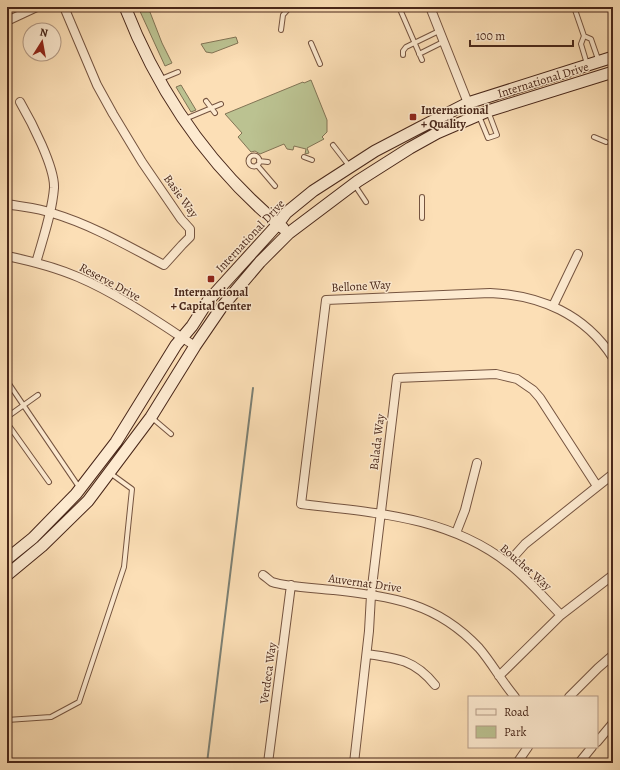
<svg xmlns="http://www.w3.org/2000/svg" width="620" height="770" font-family="Alegreya,serif">
  <style>
    .green { fill: #bbc291; stroke: #827455 }
    .lines { fill: none; stroke-linecap: round; stroke-linejoin: round }
    .stream { stroke: #7c8074; stroke-width: 2 }
    .lane-casing { stroke: #755440; stroke-width: 6 }
    .street-casing { stroke: #755440; stroke-width: 10 }
    .secondary-casing { stroke: #482619; stroke-width: 13 }
    .lane { stroke: #fdead0; stroke-width: 4 }
    .street { stroke: #fdead0; stroke-width: 8 }
    .secondary { stroke: #fdead0; stroke-width: 11 }
    .poi-dot { fill: #8f2418; stroke: #fdead0; stroke-width: 1.5 }
    .labels { text-anchor: middle; dominant-baseline: central; stroke-width: 3; stroke-linejoin: round; paint-order: stroke }
    .street-label { font-size: 12px; fill: #482619; stroke: #fdead0 }
    .poi-label { font-size: 12px; font-weight: bold; fill: #482619; stroke: #fdead0; text-anchor: start }
  </style>
  <rect width="100%" height="100%" fill="#fcdfb6"/>
  <filter id="stains"><feTurbulence type="fractalNoise" baseFrequency=".005" numOctaves="4"/><feColorMatrix values="0 0 0 0 .2 0 0 0 0 .09 0 0 0 0 .02 0 0 0 .5 -.17"/></filter>
  <radialGradient id="worn" r=".72"><stop offset=".6" stop-color="#630" stop-opacity="0"/><stop offset="1" stop-color="#630" stop-opacity=".3"/></radialGradient>
  <path class="green" d="M138 7H148L162 43 172 63 165 66Z
    M236 37 238 43 212 53 206 52 201 44Z
    M311 80 327 120V132L322 137 324 139 307 148 309 153 305 154 306 149 294 146 293 150 287 149 284 144 260 154 255 151 251 152 238 137 242 133 225 114 303 82 304 83Z
    M181 85 196 110 191 112 176 87Z"/>
  <g class="lines">
    <path class="stream" d="M207 763 253 388"/>
    <defs>
      <path id="lane" d="M399 7 422 60
        M574 7 584 36 581 44 587 64
        M281 30 283 15 290 7
        M584 36 591 39 599 62
        M311 43 320 64
        M419 54 443 42
        M403 55V51L406 47 439 31
        M161 79 178 72
        M206 101 215 113
        M479 116 488 138 497 135 488 111
        M185 119 221 104
        M594 137 606 142
        M333 145 350 167
        M248.5 161a5.5 5.5 0 1 1 11 0a5.5 5.5 0 1 1-11 0Z
        M304 157 312 160
        M259 161 268 162
        M257 165 275 186
        M354 184 366 202
        M422 218V197
        M7 381 79 487
        M7 417 38 395
        M151 417 171 434
        M7 423 49 482
        M7 720 51 717 79 702 124 567 132 489 110 473"/>
      <path id="street" d="M430 7 468 103
        M7 21 37 7
        M20 102C31 121 55 167 54 188 52 213 43 238 36 263
        M7 204C22 207 38 208 52 213 92 225 128 246 164 265L182 245 190 237V229L181 219 142 162 113 114 97 85 64 7
        M7 256C31 261 55 267 78 277 118 294 158 322 195 346
        M553 306 578 254
        M456 533 465 510 477 463
        M508 563 525 544 613 474
        M263 575C266 577 269 580 272 582 287 587 316 588 333 590 392 597 436 602 479 648 492 663 502 682 515 697
        M561 615C544 598 528 579 509 564 448 516 375 513 301 504L326 300 490 293C540 295 585 314 613 358
        M367 654C397 658 415 660 435 685
        M499 676 561 615 613 575
        M569 697 598 668 613 655
        M597 742 613 723
        M268 763 291 585
        M354 763 369 631 371 595 397 378 496 374 517 379 533 390 540 398 597 486
        M517 763 528 747
        M579 763 592 747"/>
      <path id="secondary" d="M125 7C159 94 211 169 283 228
        M7 559 33 538 76 494 116 442 176 345 192 326 208 301 278 224 286 213 313 191 375 151 419 128 468 103 613 57
        M7 575 42 546 88 501 151 417 195 346 221 308 260 262 289 233 358 181 410 148 437 133 488 111 613 72"/>
    </defs>
    <use href="#lane" class="lane-casing"/>
    <use href="#street" class="street-casing"/>
    <use href="#secondary" class="secondary-casing"/>
    <use href="#lane" class="lane"/>
    <use href="#street" class="street"/>
    <use href="#secondary" class="secondary"/>
  </g>
  <g class="poi-dot">
    <rect x="409" y="113" width="8" height="8" rx="2"/>
    <rect x="207" y="275" width="8" height="8" rx="2"/>
  </g>
  <g class="labels">
    <g class="street-label">
      <text transform="translate(543 80) rotate(-17)">International Drive</text>
      <text transform="translate(181 196) rotate(54)">Basie Way</text>
      <text transform="translate(250 236) rotate(-47)">International Drive</text>
      <text transform="translate(110 282) rotate(28)">Reserve Drive</text>
      <text transform="translate(361 286) rotate(-3)">Bellone Way</text>
      <text transform="translate(377 442) rotate(-83)">Balada Way</text>
      <text transform="translate(526 567) rotate(41)">Bouchet Way</text>
      <text transform="translate(365 583) rotate(8)">Auvernat Drive</text>
      <text transform="translate(268 673) rotate(-82)">Verdeca Way</text>
    </g>
    <g class="poi-label">
      <text x="421" y="110">International<tspan x="421" dy="14">+ Quality</tspan></text>
      <text x="211" y="292" text-anchor="middle">Internantional<tspan x="211" dy="14">+ Capital Center</tspan></text>
    </g>
  </g>
  <rect width="620" height="770" fill="none" stroke="#fcdfb6" stroke-width="24"/>
  <rect x="8" y="8" width="604" height="754" fill="none" stroke="#482619" stroke-width="2"/>
  <rect x="12" y="12" width="596" height="746" fill="none" stroke="#482619"/>
  <rect x="468" y="696" width="130" height="52" fill="#fdead0" stroke="#b59c87"/>
  <rect x="476" y="709" width="20" height="6" fill="#fdead0" stroke="#b59c87"/>
  <text x="504" y="716" font-size="12" fill="#482619">Road</text>
  <rect x="476" y="726" width="20" height="12" fill="#bbc291" stroke="#b59c87"/>
  <text x="504" y="736" font-size="12" fill="#482619">Park</text>
  <g transform="translate(42 42) rotate(11)"><circle r="19" fill="#fdead0" stroke="#b59c87"/>
  <path d="M0-3L7 15L0 10L-7 15Z" fill="#8f2418"/>
  <text y="-6" font-size="11" font-weight="bold" text-anchor="middle" fill="#482619">N</text>
  </g>
  <path d="M470 40v6h103v-6" fill="none" stroke="#482619" stroke-width="2"/>
  <text x="476" y="40" font-size="12" fill="#482619" stroke="#fdead0" stroke-width="3" paint-order="stroke">100 m</text>
  <rect width="100%" height="100%" filter="url(#stains)"/>
  <rect width="100%" height="100%" fill="url(#worn)"/>
</svg>
